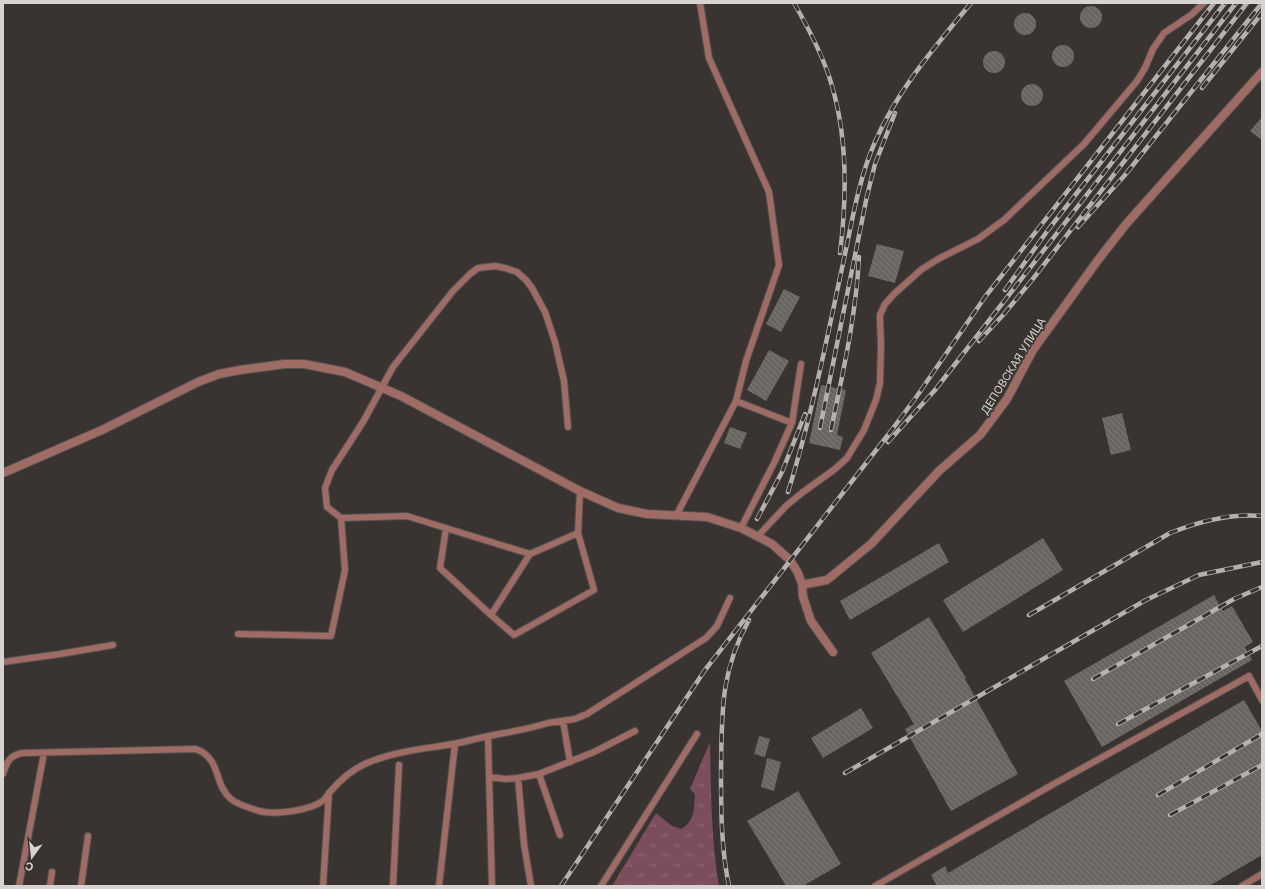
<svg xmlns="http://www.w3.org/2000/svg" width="1265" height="889" font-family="Inter,sans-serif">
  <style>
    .grass { fill: url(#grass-tufts) }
    .building { fill: url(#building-back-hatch) }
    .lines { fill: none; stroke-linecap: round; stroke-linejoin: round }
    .lane-casing { stroke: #55514e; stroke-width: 8 }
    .street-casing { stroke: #55514e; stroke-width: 10 }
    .lane { stroke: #9e6c64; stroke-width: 6 }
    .street { stroke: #9e6c64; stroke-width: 8 }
    .rail-casing { stroke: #b4b1af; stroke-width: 4.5 }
    .rail { stroke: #393431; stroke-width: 3; stroke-dasharray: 9; stroke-linecap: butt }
    .labels { text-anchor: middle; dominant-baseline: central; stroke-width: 3.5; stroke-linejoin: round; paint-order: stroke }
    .street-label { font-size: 11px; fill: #d6d3d1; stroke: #393431 }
  </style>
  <defs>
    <pattern id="grass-tufts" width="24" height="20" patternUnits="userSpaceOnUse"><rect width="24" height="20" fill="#7c4e5d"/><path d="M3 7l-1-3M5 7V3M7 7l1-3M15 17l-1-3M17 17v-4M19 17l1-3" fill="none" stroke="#8e6773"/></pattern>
    <pattern id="building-back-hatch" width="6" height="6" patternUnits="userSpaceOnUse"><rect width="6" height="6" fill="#696661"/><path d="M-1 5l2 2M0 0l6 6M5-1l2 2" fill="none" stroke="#7e7b77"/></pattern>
  </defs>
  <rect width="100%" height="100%" fill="#393431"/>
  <path class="grass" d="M710 742C711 790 711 838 719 886H612L656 813 672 826 681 829C695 822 694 808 695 794L690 789Z"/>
  <path class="building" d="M1080 17a11 11 0 1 1 22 0a11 11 0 1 1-22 0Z
    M1014 24a11 11 0 1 1 22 0a11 11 0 1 1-22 0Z
    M1052 56a11 11 0 1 1 22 0a11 11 0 1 1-22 0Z
    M983 62a11 11 0 1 1 22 0a11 11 0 1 1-22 0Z
    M1021 95a11 11 0 1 1 22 0a11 11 0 1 1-22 0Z
    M1262 117V140L1250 131Z
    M877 244 904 251 895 283 868 276Z
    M784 289 800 297 781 332 766 324Z
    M769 350 789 361 766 401 747 390Z
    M821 385 846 390 837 435 843 437 840 450 809 443Z
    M1122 413 1131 450 1111 455 1102 418Z
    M730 427 747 433 740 449 724 443Z
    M1043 538 1063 570 963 632 943 600Z
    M939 543 949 562 850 620 840 601Z
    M1214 595 1223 611 1232 606 1253 642 1245 647 1252 660 1102 747 1064 681Z
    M929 617 966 678 965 679 1018 774 951 811 905 729 914 724 871 653Z
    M1244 700 1262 731V855L1209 886H937L931 875 945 866 948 873Z
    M861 708 873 728 823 758 811 738Z
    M759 736 770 739 765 757 754 754Z
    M767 758 781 762 774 791 761 787Z
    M798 791 841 864 803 886H786L747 821Z"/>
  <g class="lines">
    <defs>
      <path id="lane" d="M736 401 792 423
        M568 427 564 381 555 342 545 312 532 288 526 280 517 272 505 268 495 266 478 268 470 274 453 291 393 367 363 422 332 470 325 488 327 507 341 518 407 516 530 554 578 533 580 491
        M676 516 736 401 746 361 779 265 769 192 709 58 700 3
        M446 528 440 568 491 615
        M741 528 774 463 792 423 801 364
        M758 536 786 506 803 492 835 469 847 458 864 430 876 400 880 383 881 344 880 320V315L885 304 894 294 922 269 940 258 978 239 1004 220 1084 144 1137 81 1145 68 1153 49 1164 33 1191 15 1204 3
        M530 554 491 615 514 635 594 590 578 533
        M238 634 331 636 345 570 341 518
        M3 662 60 654 113 645
        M563 721 570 762
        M488 736 492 886
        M3 774C7 762 9 756 22 753L196 749C222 759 213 784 231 799 238 805 250 808 259 811 275 815 310 811 324 800 326 798 327 795 329 793 339 781 353 769 367 763 395 751 424 749 453 744 465 742 477 738 489 736 509 732 529 729 548 723L575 719 587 714 706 638 717 626 730 598
        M539 774 560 835
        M489 777 506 779 518 778 539 774 594 752 635 731
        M518 778 524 844 531 886
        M19 886 44 753
        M50 886 52 872
        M81 886 88 836
        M323 886 329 793
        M393 886 399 765
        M439 886 455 744
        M601 886 697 734
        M875 886 1052 785 1249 676 1262 700
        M1242 886 1262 874"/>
      <path id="street" d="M3 473 102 430 198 382 219 374 240 370 285 364H304L345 372 401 396 580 491 618 508 647 514 707 517 741 528 772 544 790 560 798 573 802 584 803 597 811 621 833 652
        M802 584H806L827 580 871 544 939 471 980 435 1007 399 1033 350 1098 260 1127 223 1262 72"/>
    </defs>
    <use href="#lane" class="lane-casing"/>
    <use href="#street" class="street-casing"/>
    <use href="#lane" class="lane"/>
    <use href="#street" class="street"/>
    <defs>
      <path id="rail" d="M794 3C809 29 824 57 832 86 848 140 847 197 840 253
        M1202 88 1262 13
        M1078 227 1125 175 1262 3
        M1005 290 1048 230 1225 3
        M979 341 1004 314 1032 280 1247 3
        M820 428 867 196 875 164 895 113
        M831 430C843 372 856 316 859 257
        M888 442 935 390 1236 3
        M788 492C812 416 827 337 844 259 852 221 859 178 875 142 898 89 935 47 971 3
        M757 519 782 472 805 414
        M1029 615 1170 533C1200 521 1230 513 1262 516
        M1093 679 1234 599 1262 587
        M1118 724 1262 646
        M845 773 1146 600 1199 575 1262 562
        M1158 795 1262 734
        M1170 815 1262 765
        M561 886 705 670 891 431 917 396 985 297 1214 3
        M729 886C721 848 721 809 721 770 722 713 720 672 749 620"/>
    </defs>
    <use href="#rail" class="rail-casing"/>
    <use href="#rail" class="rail"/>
  </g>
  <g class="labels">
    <g class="street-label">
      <text transform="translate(1013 366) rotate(-58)">ДЕПОВСКАЯ УЛИЦА</text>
    </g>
  </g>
  <rect width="1265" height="889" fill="none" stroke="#d6d3d1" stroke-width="8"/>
  <g transform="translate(32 857) rotate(195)" stroke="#393431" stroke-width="3" paint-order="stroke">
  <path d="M0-3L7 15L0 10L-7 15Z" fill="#d6d3d1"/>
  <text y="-6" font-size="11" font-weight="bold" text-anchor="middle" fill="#d6d3d1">С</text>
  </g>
</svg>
